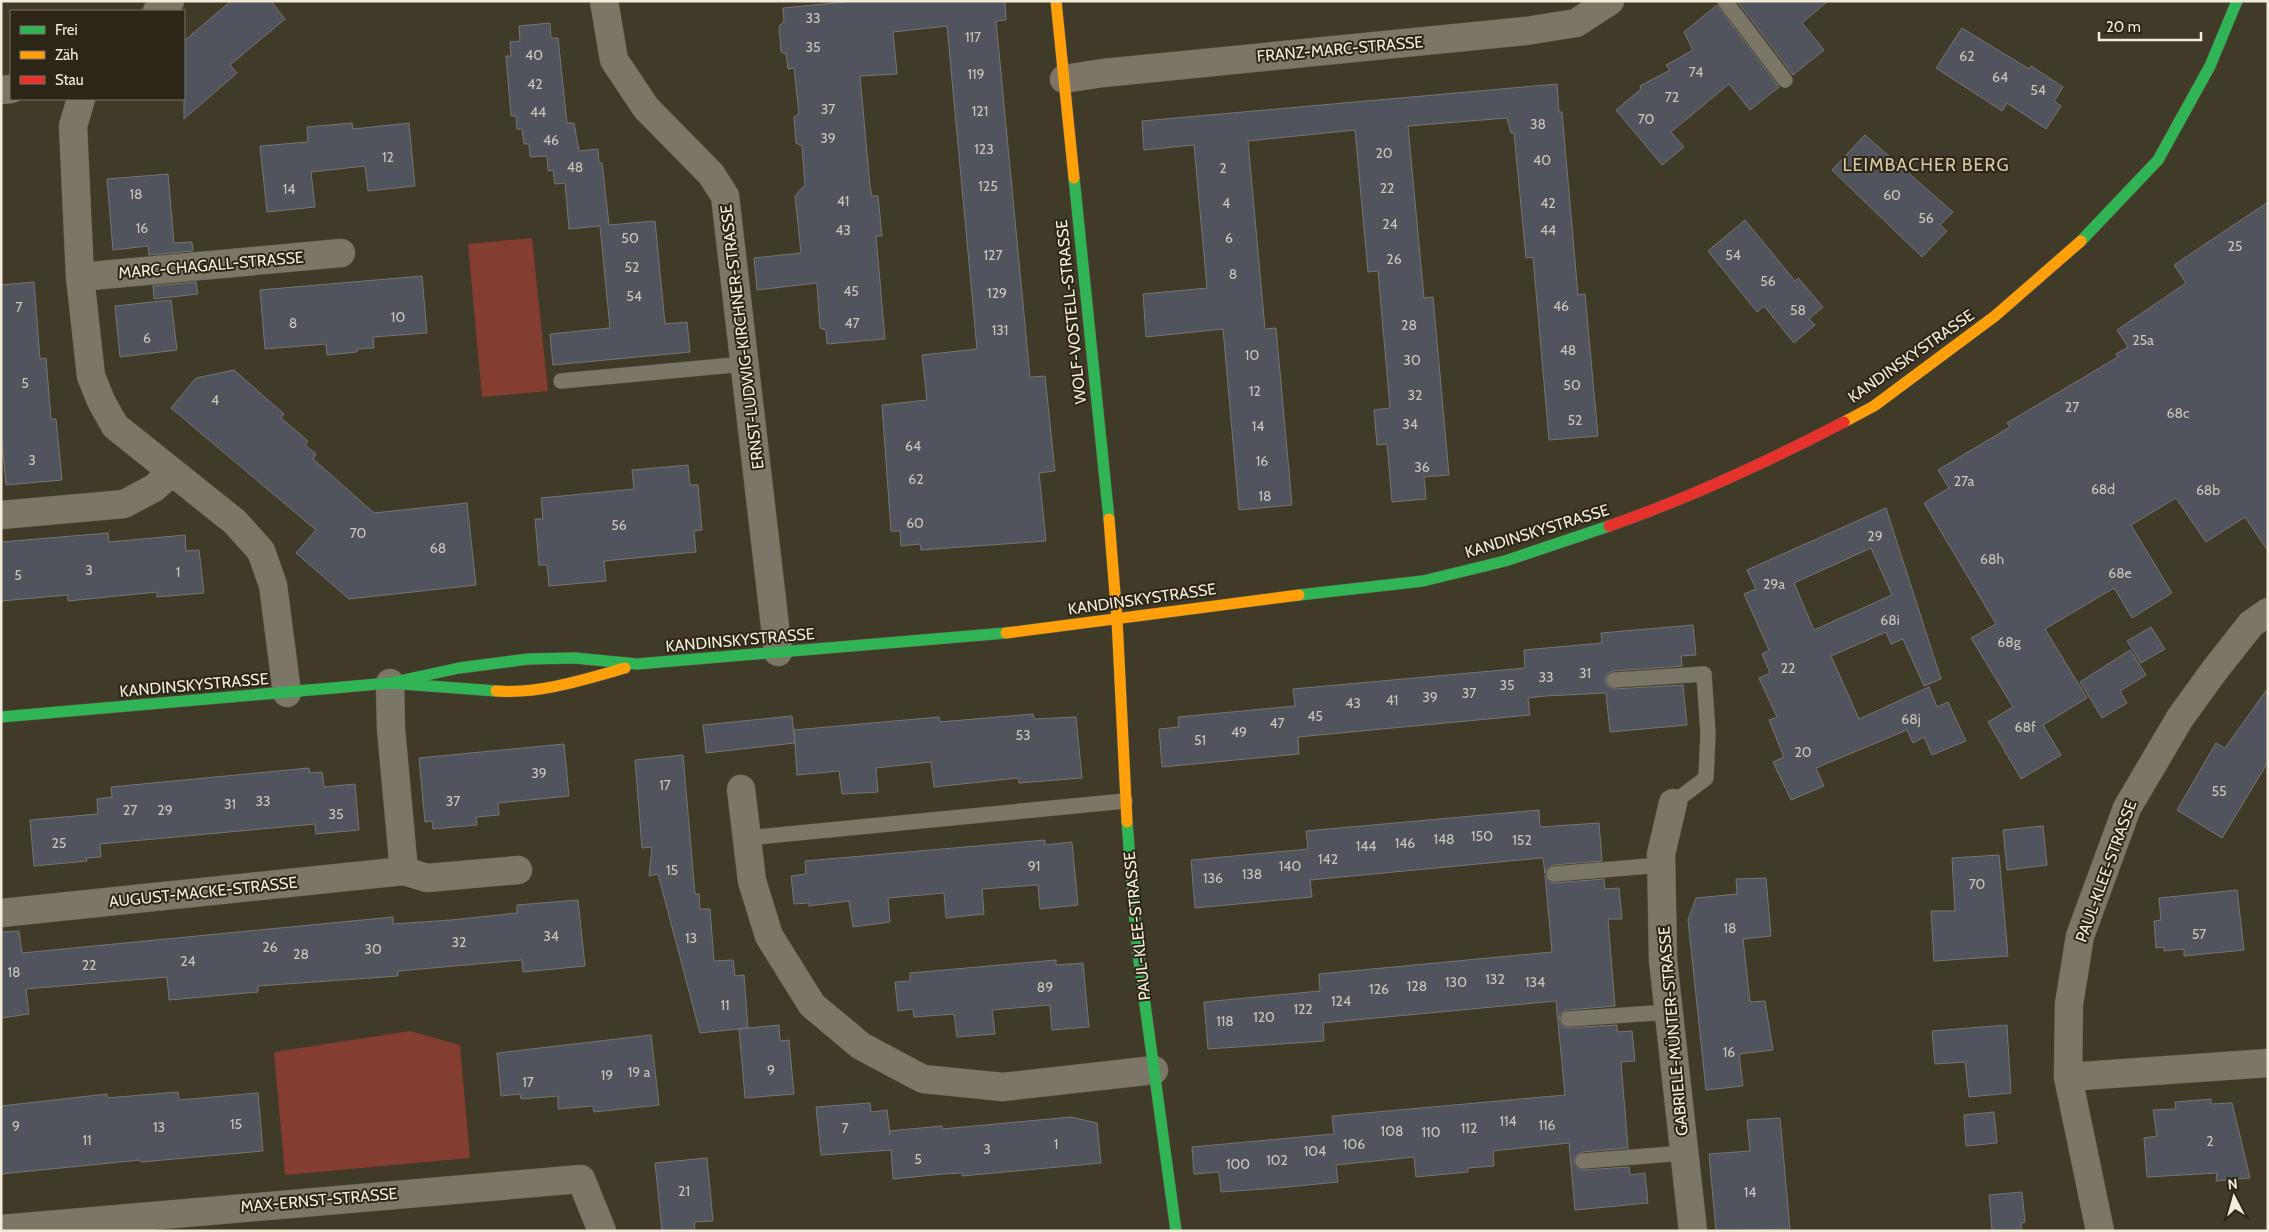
<svg xmlns="http://www.w3.org/2000/svg" width="2269" height="1232" font-family="Cabin,sans-serif">
  <style>
    .green { fill: #843d31 }
    .building { fill: #51535d; stroke: #767574; fill-rule: evenodd }
    .lines { fill: none; stroke-linecap: round; stroke-linejoin: round }
    .lane-casing { stroke: #5e5949; stroke-width: 16 }
    .street-casing { stroke: #5e5949; stroke-width: 29 }
    .fast-casing { stroke: #5e5949; stroke-width: 12 }
    .slow-casing { stroke: #5e5949; stroke-width: 12 }
    .jam-casing { stroke: #5e5949; stroke-width: 12 }
    .lane { stroke: #7b7668; stroke-width: 15 }
    .street { stroke: #7b7668; stroke-width: 28 }
    .fast { stroke: #30b455; stroke-width: 11 }
    .slow { stroke: #ff9f0a; stroke-width: 11 }
    .jam { stroke: #e5322d; stroke-width: 11 }
    .labels { text-anchor: middle; dominant-baseline: central; stroke-width: 4; stroke-linejoin: round; paint-order: stroke }
    .number-label { font-size: 14px; fill: #cac6ba }
    .street-label { font-size: 16px; fill: #f3ecd9; stroke: #2b2618 }
    .neighbourhood-label { font-size: 18px; letter-spacing: 1px; fill: #d7c9a4; stroke: #2b2618 }
  </style>
  <rect width="100%" height="100%" fill="#403a28"/>
  <path class="green" d="M532 238 548 391 482 397 468 244Z
    M410 1031 460 1045 470 1158 285 1175 274 1052Z"/>
  <path class="building" d="M231 1H271L285 19 230 65 237 73 184 119V41Z
    M854 1H1005L1006 20 996 21 1030 377 1045 376 1055 471 1039 473 1046 541 921 550 920 544 901 546 900 531H891L882 405 927 400 922 355 977 349 947 26 893 32 897 74 860 76 870 186 872 196H878L882 236H876L885 339 827 344 826 330 820 328 817 283 757 290 754 258 801 253 795 196 805 185 802 146 796 143 794 117 799 114 794 68 788 69 786 54 781 52 779 26 784 22 783 8Z
    M1737 1H1828L1802 23 1824 50 1793 75Z
    M1717 5 1779 87 1750 110 1729 84 1671 132 1684 147 1662 165 1616 110 1641 89 1640 86 1670 70 1666 65 1693 50 1684 32Z
    M550 23 551 38H558L567 123H574L579 151 598 149 599 163H602L609 225 655 221 665 324 687 322 690 352 553 365 550 334 610 328 600 226 569 229 565 183 555 184 553 170 548 171 547 156 530 157 529 144H524L522 129H517L516 116H511L506 56H511L510 42 520 41 519 26Z
    M1962 28 2029 69 2031 66 2063 87 2054 101 2061 106 2046 129 2007 103 2002 111 1936 68Z
    M1557 84 1559 112H1562L1578 295 1585 294 1598 436 1549 440 1533 257 1526 258 1514 133H1511L1507 118 1408 126 1424 298 1433 297 1449 475 1424 477 1426 499 1392 502 1387 444 1377 445 1374 410 1390 408 1378 271 1368 272 1355 130 1248 141 1265 329 1276 328 1292 505 1239 510 1223 329 1146 337 1143 294 1207 288 1194 145 1144 150 1142 121Z
    M352 123 353 129 409 123 415 186 368 191 365 166 311 172 315 207 267 212 260 146 308 142 307 127Z
    M1865 135 1953 212 1940 225 1947 231 1922 257 1832 170Z
    M168 174 174 243 192 242 193 251 149 255 148 246 113 250 107 179Z
    M2268 202V551L2245 517 2206 542 2176 498 2131 525 2172 593 2132 618 2114 588 2045 629 2087 698 2043 725 2061 755 2021 779 1988 722 2013 707 1971 638 1996 624 1924 503 1949 488 1938 470 2010 427 2007 423 2118 357 2116 354 2128 347 2117 330 2186 283 2174 265Z
    M1745 220 1795 281 1798 278 1823 307 1809 319 1815 325 1794 343 1764 306 1757 312 1708 251Z
    M422 276 427 333 373 337 374 348 357 349V352L327 355 326 344 265 349 260 290Z
    M34 282 40 359 46 358 51 419H56L62 480 6 485 1 432V285Z
    M196 282 198 294 154 299 153 286Z
    M171 300 177 350 120 357 115 306Z
    M234 370 284 414 281 418 308 441 305 445 316 454 313 459 374 513 467 503 476 585 349 599 296 553 316 530 171 408 196 378Z
    M688 465 690 485H698L702 530 694 531 696 552 604 561 606 581 549 586 547 565H539L535 519H543L541 498 634 489 632 470Z
    M1886 508 1941 679 1924 686 1903 639 1891 644 1886 632 1831 656 1859 719 1929 687 1937 707 1948 702 1966 741 1932 755 1924 737 1913 743 1907 730 1816 768 1824 786 1791 800 1773 762 1784 757 1769 720 1777 717 1759 678 1770 673 1762 654 1769 650 1744 594 1756 589 1747 570ZM1871 548 1892 595 1814 630 1794 583Z
    M108 533 109 542 185 535 186 551 199 550 204 593 157 597V592L68 601V595L1 601V542Z
    M1693 625 1696 655 1681 656 1682 666 1613 671 1608 673 1605 680 1607 686 1614 689 1683 685 1687 725 1610 732 1606 693 1545 696 1528 698 1530 715 1298 737 1299 754 1162 767 1159 729 1179 727 1178 717 1295 706 1293 689 1525 668 1524 650 1602 643 1601 633Z
    M2151 627 2165 649 2141 663 2127 641Z
    M2130 650 2146 675 2120 691 2127 703 2102 718 2080 682Z
    M2268 688V762L2222 838 2177 810 2216 743 2225 748Z
    M1033 714 1034 719 1076 717 1082 778 1019 783 1018 778 934 787 931 762 876 768 878 792 842 794 839 771 797 775 794 730 939 717 940 722Z
    M792 716 795 743 706 753 703 725Z
    M564 744 569 796 498 803 499 815 476 817 477 825 433 829 432 821 425 822 419 758Z
    M683 755 695 894H699L700 909H710L714 961 733 960 735 976 744 975 748 1028 700 1033 658 874 649 876 652 847 642 848 635 760Z
    M309 768 310 773 322 772 324 787 355 784 359 830 316 834 315 824 100 844 101 857 86 858 87 861 34 866 30 820 98 814 97 799 112 797 111 787Z
    M1539 810 1540 827 1599 823 1602 861 1553 865 1546 870 1545 874 1543 858H1541L1310 880 1312 897 1195 908 1191 860 1308 849 1306 831Z
    M2043 826 2047 865 2007 870 2003 830Z
    M1045 840V845L1072 842 1078 905 1040 909 1038 885 982 889 984 914 946 918 944 893 888 898 890 922 853 927 849 901 809 906V903L794 904 791 876 806 874 805 861Z
    M1999 855 2008 956 1934 961 1931 911H1955L1952 858Z
    M1545 875 1550 882 1554 883 1604 879 1605 889 1619 888 1622 919H1608L1615 1006 1567 1010 1560 1014 1559 1020 1563 1027 1568 1028 1617 1025V1032L1632 1031 1635 1061 1621 1062 1628 1148 1582 1152 1575 1157 1574 1162 1579 1169 1583 1170 1629 1167 1630 1175 1645 1173 1648 1203 1575 1210 1569 1143 1493 1151 1494 1166 1468 1168V1172L1416 1177 1414 1157 1336 1165 1338 1182 1278 1188 1221 1192 1219 1172 1194 1174 1192 1147 1334 1134 1332 1116 1565 1095 1556 1001 1323 1023 1324 1041 1208 1049 1204 1002 1320 991 1319 974 1552 952Z
    M1766 878 1771 936 1743 939 1750 1002 1765 1001 1773 1050 1739 1054 1743 1086 1706 1090 1688 920 1696 898 1737 894 1736 879Z
    M2237 890 2244 950 2184 956V949L2164 951V947L2156 948 2154 921 2161 920 2159 898Z
    M578 900 585 966 523 972 522 960 398 971V976L258 986V992L169 1000 167 977 26 989 29 1014 1 1018V932L19 931 22 953 393 917V924L451 920 517 913V905Z
    M1056 960V965L1083 963 1089 1027 1052 1030 1050 1005 992 1010 995 1034 957 1037 954 1014 914 1017 913 1009 898 1011 895 982 910 981V973Z
    M779 1025 780 1041 789 1040 794 1094 745 1098 739 1029Z
    M2007 1025 2011 1093 1969 1097 1965 1062 1935 1064 1932 1031Z
    M651 1035 659 1105 594 1112 593 1106 558 1109V1096L521 1099 520 1094 501 1096 497 1053Z
    M178 1092 179 1100 258 1093 263 1151 141 1162 140 1160 1 1174V1106L107 1094V1098Z
    M2211 1099V1104L2232 1103 2250 1178 2216 1181 2217 1173 2147 1177 2144 1138 2157 1136 2153 1110 2176 1109 2175 1102Z
    M870 1103 871 1112 887 1110 890 1135 889 1131 942 1126V1129L1071 1117 1097 1123 1101 1163 962 1176V1173L943 1174 893 1179 891 1150 821 1155 816 1107Z
    M1994 1112 1997 1143 1966 1146 1964 1115Z
    M1780 1118 1790 1229 1716 1231 1709 1154 1750 1151 1747 1120Z
    M707 1158 713 1221 694 1222 695 1231H662L655 1163Z
    M2022 1192 2025 1222 2021 1223 2022 1231H1992L1989 1195Z"/>
  <g class="lines">
    <defs>
      <path id="lane" d="M1725 1 1785 80
        M561 381 745 364
        M1614 680 1704 674 1708 733 1706 778 1673 803
        M746 838 1125 801
        M1554 874 1661 865
        M1568 1019 1669 1012
        M1583 1161 1685 1153"/>
      <path id="street" d="M604 1 614 60 646 108 711 174 725 196 778 652
        M157 11 170 1
        M1064 79 1103 73 1526 31 1576 23 1610 1
        M1 90 11 89
        M81 99 73 126 80 277 91 376 101 401 115 426 235 522 261 551 273 585 287 693
        M80 277 341 253
        M1 515 124 504 154 488 171 473
        M741 789 752 881 769 936 812 1005 861 1046 923 1079 1003 1087 1154 1070
        M1673 803 1661 854 1663 960 1693 1231
        M404 871 427 878 518 870
        M1 913 404 871 391 729 390 683
        M2068 1077 2268 1063
        M1 1229 581 1179 602 1231
        M2100 1231 2068 1077 2069 1004 2080 936 2127 808 2180 718 2214 671 2251 624 2268 612"/>
      <path id="fast" d="M1074 178 1109 519
        M2081 241 2158 160 2210 66 2237 1
        M1299 595 1423 581 1505 561 1609 526
        M390 683 459 668 528 659 575 658 637 664 1006 633
        M1 717 390 683 496 691
        M1127 822 1137 946 1176 1231"/>
      <path id="slow" d="M1056 1 1074 178
        M1844 422 1874 406 1995 316 2081 241
        M1109 519 1117 619 1127 822
        M1006 633 1299 595
        M496 691C540 694 583 680 625 668"/>
      <path id="jam" d="M1609 526C1690 498 1767 462 1844 422"/>
    </defs>
    <use href="#lane" class="lane-casing"/>
    <use href="#street" class="street-casing"/>
    <use href="#fast" class="fast-casing"/>
    <use href="#slow" class="slow-casing"/>
    <use href="#jam" class="jam-casing"/>
    <use href="#lane" class="lane"/>
    <use href="#street" class="street"/>
    <use href="#fast" class="fast"/>
    <use href="#slow" class="slow"/>
    <use href="#jam" class="jam"/>
  </g>
  <g class="labels">
    <g class="number-label">
      <text x="813" y="18">33</text>
      <text x="973" y="37">117</text>
      <text x="813" y="47">35</text>
      <text x="534" y="55">40</text>
      <text x="1967" y="56">62</text>
      <text x="1696" y="72">74</text>
      <text x="976" y="74">119</text>
      <text x="2000" y="77">64</text>
      <text x="535" y="84">42</text>
      <text x="2038" y="90">54</text>
      <text x="1672" y="97">72</text>
      <text x="828" y="109">37</text>
      <text x="980" y="111">121</text>
      <text x="538" y="112">44</text>
      <text x="1646" y="119">70</text>
      <text x="1538" y="124">38</text>
      <text x="828" y="138">39</text>
      <text x="551" y="140">46</text>
      <text x="984" y="149">123</text>
      <text x="1384" y="153">20</text>
      <text x="388" y="157">12</text>
      <text x="1542" y="160">40</text>
      <text x="575" y="167">48</text>
      <text x="1223" y="168">2</text>
      <text x="988" y="186">125</text>
      <text x="1387" y="188">22</text>
      <text x="289" y="189">14</text>
      <text x="136" y="194">18</text>
      <text x="1892" y="195">60</text>
      <text x="843" y="201">41</text>
      <text x="1226" y="203">4</text>
      <text x="1548" y="203">42</text>
      <text x="1926" y="218">56</text>
      <text x="1390" y="224">24</text>
      <text x="142" y="228">16</text>
      <text x="843" y="230">43</text>
      <text x="1548" y="230">44</text>
      <text x="630" y="238">50</text>
      <text x="1229" y="238">6</text>
      <text x="2235" y="246">25</text>
      <text x="993" y="255">127</text>
      <text x="1733" y="255">54</text>
      <text x="1394" y="259">26</text>
      <text x="632" y="267">52</text>
      <text x="1233" y="274">8</text>
      <text x="1768" y="281">56</text>
      <text x="851" y="291">45</text>
      <text x="997" y="293">129</text>
      <text x="634" y="296">54</text>
      <text x="1561" y="306">46</text>
      <text x="19" y="307">7</text>
      <text x="1798" y="310">58</text>
      <text x="398" y="317">10</text>
      <text x="293" y="323">8</text>
      <text x="852" y="323">47</text>
      <text x="1409" y="325">28</text>
      <text x="1000" y="330">131</text>
      <text x="147" y="338">6</text>
      <text x="2143" y="340">25a</text>
      <text x="1568" y="350">48</text>
      <text x="1252" y="355">10</text>
      <text x="1412" y="360">30</text>
      <text x="25" y="383">5</text>
      <text x="1572" y="385">50</text>
      <text x="1255" y="391">12</text>
      <text x="1415" y="395">32</text>
      <text x="215" y="400">4</text>
      <text x="2072" y="407">27</text>
      <text x="2178" y="413">68c</text>
      <text x="1575" y="420">52</text>
      <text x="1410" y="424">34</text>
      <text x="1258" y="426">14</text>
      <text x="913" y="446">64</text>
      <text x="32" y="460">3</text>
      <text x="1262" y="461">16</text>
      <text x="1422" y="467">36</text>
      <text x="916" y="479">62</text>
      <text x="1964" y="481">27a</text>
      <text x="2103" y="489">68d</text>
      <text x="2208" y="490">68b</text>
      <text x="1265" y="496">18</text>
      <text x="915" y="523">60</text>
      <text x="619" y="525">56</text>
      <text x="358" y="533">70</text>
      <text x="1875" y="536">29</text>
      <text x="438" y="548">68</text>
      <text x="1992" y="559">68h</text>
      <text x="89" y="570">3</text>
      <text x="178" y="572">1</text>
      <text x="2120" y="573">68e</text>
      <text x="18" y="575">5</text>
      <text x="1774" y="584">29a</text>
      <text x="1890" y="620">68i</text>
      <text x="2009" y="642">68g</text>
      <text x="1788" y="668">22</text>
      <text x="1585" y="673">31</text>
      <text x="1546" y="677">33</text>
      <text x="1507" y="685">35</text>
      <text x="1469" y="693">37</text>
      <text x="1430" y="697">39</text>
      <text x="1392" y="700">41</text>
      <text x="1353" y="703">43</text>
      <text x="1315" y="716">45</text>
      <text x="1911" y="719">68j</text>
      <text x="1277" y="723">47</text>
      <text x="2025" y="727">68f</text>
      <text x="1239" y="732">49</text>
      <text x="1023" y="735">53</text>
      <text x="1200" y="740">51</text>
      <text x="1803" y="752">20</text>
      <text x="539" y="773">39</text>
      <text x="665" y="785">17</text>
      <text x="2219" y="791">55</text>
      <text x="263" y="801">33</text>
      <text x="453" y="801">37</text>
      <text x="230" y="804">31</text>
      <text x="130" y="810">27</text>
      <text x="165" y="810">29</text>
      <text x="336" y="814">35</text>
      <text x="1482" y="836">150</text>
      <text x="1444" y="839">148</text>
      <text x="1522" y="840">152</text>
      <text x="59" y="843">25</text>
      <text x="1405" y="843">146</text>
      <text x="1366" y="846">144</text>
      <text x="1328" y="859">142</text>
      <text x="1034" y="866">91</text>
      <text x="1290" y="866">140</text>
      <text x="672" y="870">15</text>
      <text x="1252" y="874">138</text>
      <text x="1213" y="878">136</text>
      <text x="1977" y="884">70</text>
      <text x="1730" y="928">18</text>
      <text x="2199" y="934">57</text>
      <text x="551" y="936">34</text>
      <text x="691" y="938">13</text>
      <text x="459" y="942">32</text>
      <text x="270" y="947">26</text>
      <text x="373" y="949">30</text>
      <text x="301" y="954">28</text>
      <text x="188" y="961">24</text>
      <text x="89" y="965">22</text>
      <text x="14" y="972">18</text>
      <text x="1495" y="979">132</text>
      <text x="1456" y="982">130</text>
      <text x="1535" y="982">134</text>
      <text x="1417" y="986">128</text>
      <text x="1045" y="987">89</text>
      <text x="1379" y="989">126</text>
      <text x="1341" y="1001">124</text>
      <text x="725" y="1005">11</text>
      <text x="1303" y="1009">122</text>
      <text x="1264" y="1017">120</text>
      <text x="1225" y="1021">118</text>
      <text x="1729" y="1052">16</text>
      <text x="771" y="1070">9</text>
      <text x="639" y="1072">19 a</text>
      <text x="607" y="1075">19</text>
      <text x="528" y="1082">17</text>
      <text x="1508" y="1121">114</text>
      <text x="236" y="1124">15</text>
      <text x="1547" y="1125">116</text>
      <text x="16" y="1126">9</text>
      <text x="159" y="1127">13</text>
      <text x="845" y="1128">7</text>
      <text x="1469" y="1128">112</text>
      <text x="1392" y="1131">108</text>
      <text x="1431" y="1132">110</text>
      <text x="87" y="1140">11</text>
      <text x="2210" y="1141">2</text>
      <text x="1056" y="1144">1</text>
      <text x="1354" y="1144">106</text>
      <text x="987" y="1149">3</text>
      <text x="1315" y="1151">104</text>
      <text x="918" y="1159">5</text>
      <text x="1277" y="1160">102</text>
      <text x="1238" y="1164">100</text>
      <text x="684" y="1191">21</text>
      <text x="1750" y="1192">14</text>
    </g>
    <g class="street-label">
      <text transform="translate(1340 49) rotate(-5)">FRANZ-MARC-STRASSE</text>
      <text transform="translate(211 265) rotate(-5)">MARC-CHAGALL-STRASSE</text>
      <text transform="translate(1071 312) rotate(-96)">WOLF-VOSTELL-STRASSE</text>
      <text transform="translate(742 337) rotate(-97)">ERNST-LUDWIG-KIRCHNER-STRASSE</text>
      <text transform="translate(1911 356) rotate(-35)">KANDINSKYSTRASSE</text>
      <text transform="translate(1537 531) rotate(-17)">KANDINSKYSTRASSE</text>
      <text transform="translate(1142 599) rotate(-8)">KANDINSKYSTRASSE</text>
      <text transform="translate(740 640) rotate(-5)">KANDINSKYSTRASSE</text>
      <text transform="translate(194 685) rotate(-5)">KANDINSKYSTRASSE</text>
      <text transform="translate(2106 871) rotate(-70)">PAUL-KLEE-STRASSE</text>
      <text transform="translate(203 892) rotate(-6)">AUGUST-MACKE-STRASSE</text>
      <text transform="translate(1137 926) rotate(-96)">PAUL-KLEE-STRASSE</text>
      <text transform="translate(1673 1031) rotate(-95)">GABRIELE-MÜNTER-STRASSE</text>
      <text transform="translate(319 1200) rotate(-5)">MAX-ERNST-STRASSE</text>
    </g>
    <g class="neighbourhood-label">
      <text x="1926" y="165">LEIMBACHER BERG</text>
    </g>
  </g>
  <rect width="2269" height="1232" fill="none" stroke="#f3ecd9" stroke-width="5"/>
  <rect x="10" y="10" width="175" height="90" fill="#2b2618" stroke="#7b7565"/>
  <rect x="20" y="26" width="25" height="8" fill="#30b455" stroke="#7b7565"/>
  <text x="55" y="35" font-size="15" fill="#f3ecd9">Frei</text>
  <rect x="20" y="51" width="25" height="8" fill="#ff9f0a" stroke="#7b7565"/>
  <text x="55" y="60" font-size="15" fill="#f3ecd9">Zäh</text>
  <rect x="20" y="76" width="25" height="8" fill="#e5322d" stroke="#7b7565"/>
  <text x="55" y="85" font-size="15" fill="#f3ecd9">Stau</text>
  <g transform="translate(2234 1197) rotate(354)" stroke="#2b2618" stroke-width="4" paint-order="stroke">
  <path d="M0-4L9 19L0 12L-9 19Z" fill="#f3ecd9"/>
  <text y="-8" font-size="14" font-weight="bold" text-anchor="middle" fill="#f3ecd9">N</text>
  </g>
  <path d="M2099 32v8h102v-8" fill="none" stroke="#f3ecd9" stroke-width="2.5"/>
  <text x="2106" y="32" font-size="15" fill="#f3ecd9" stroke="#2b2618" stroke-width="4" paint-order="stroke">20 m</text>
</svg>
